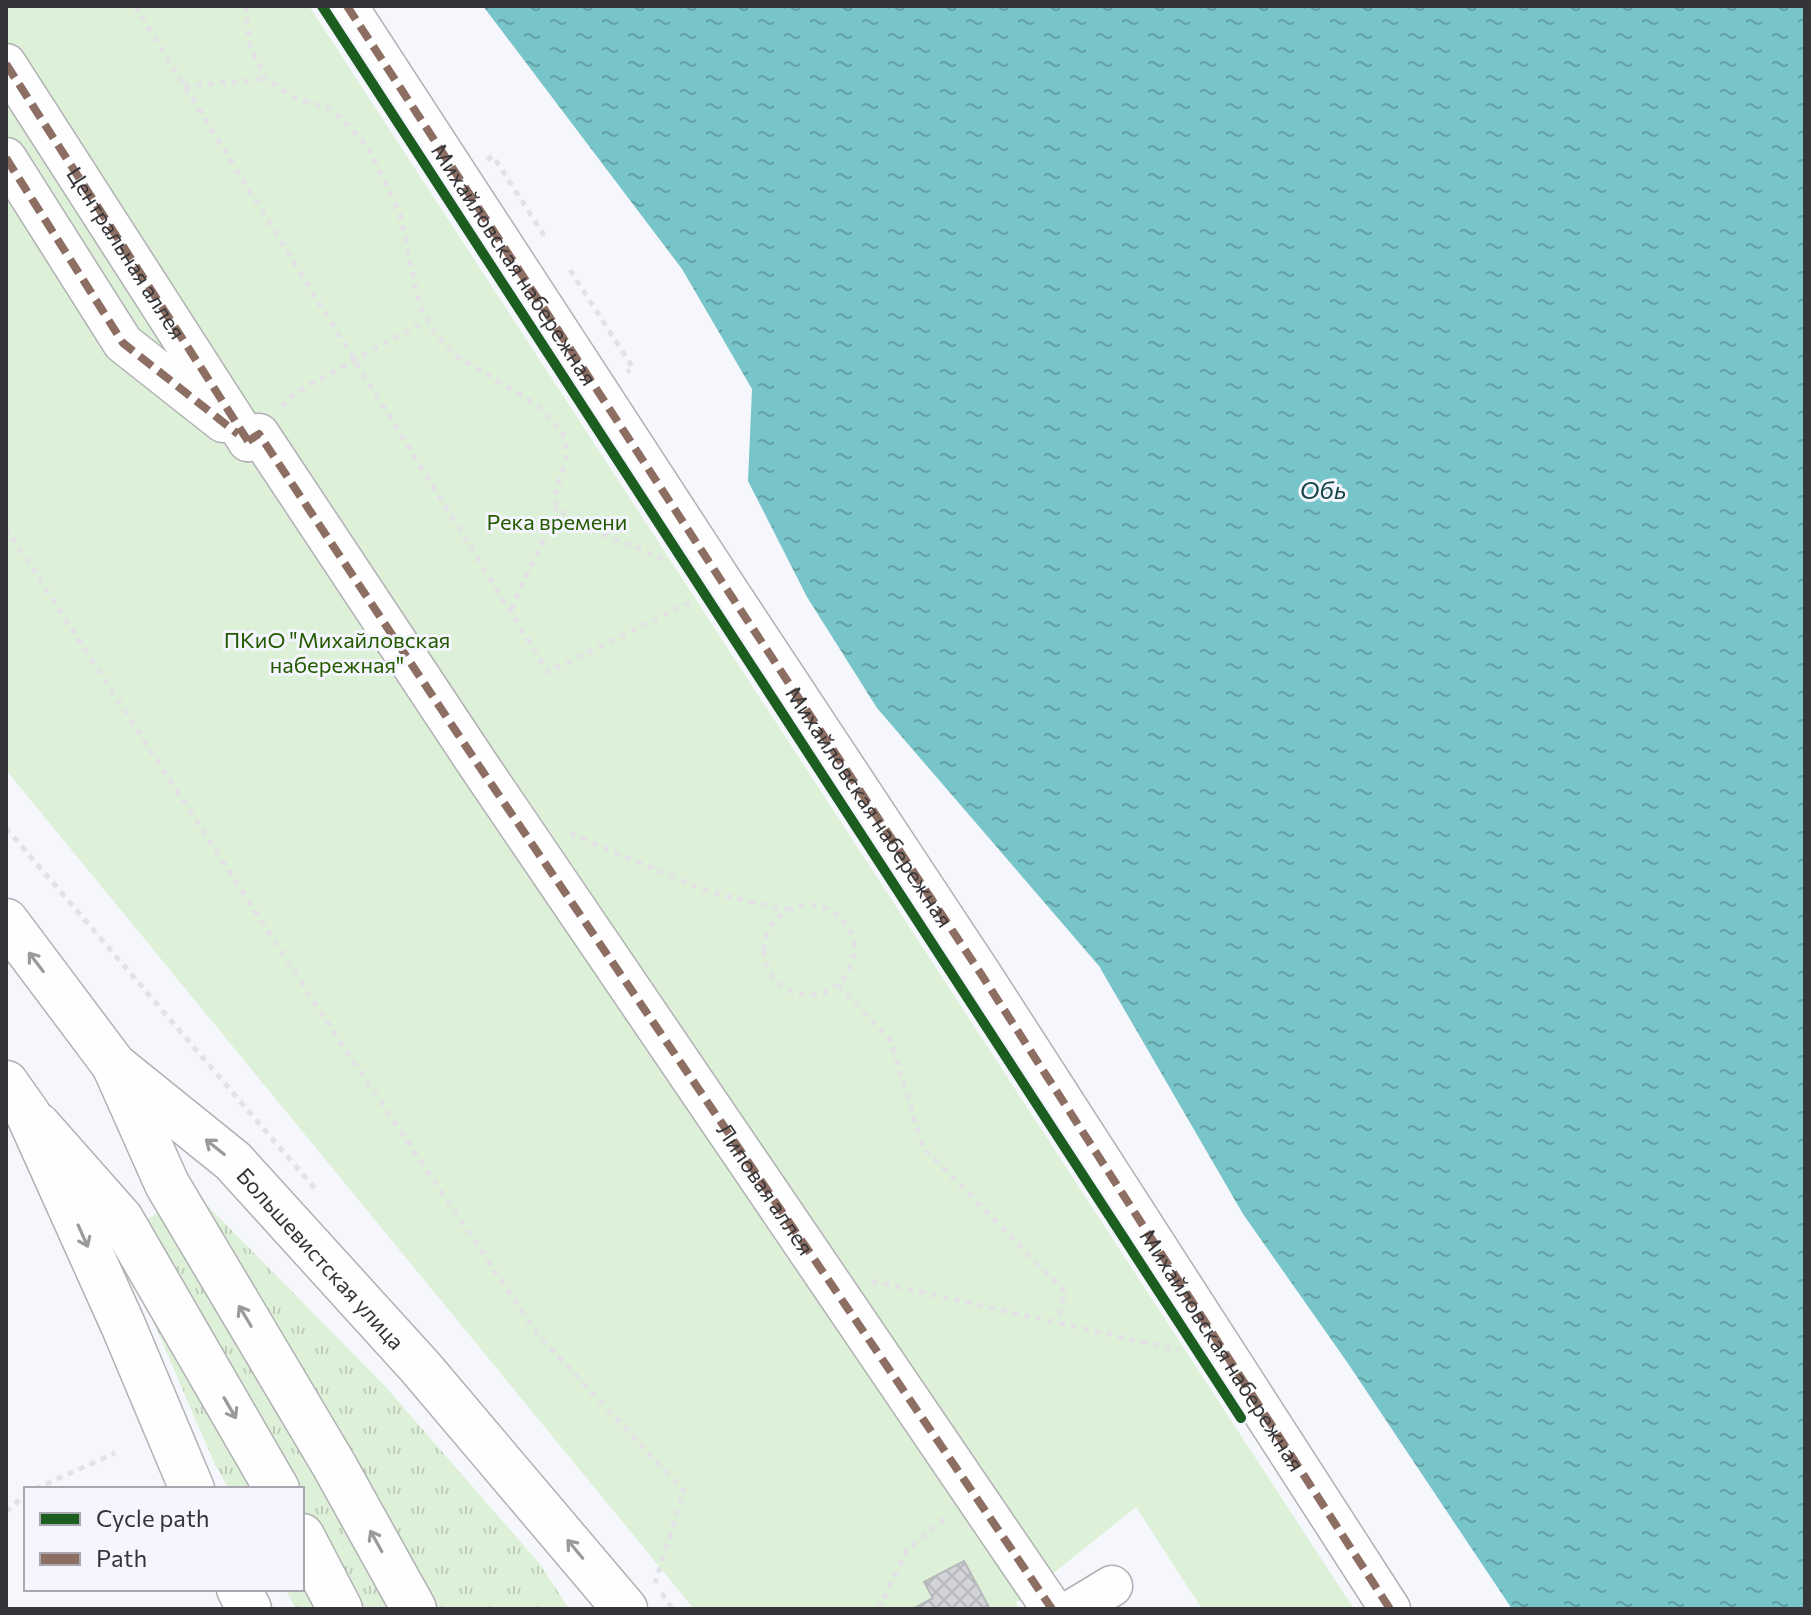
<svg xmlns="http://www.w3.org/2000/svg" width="1811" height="1615" font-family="Commissioner,sans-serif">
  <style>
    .grass { fill: url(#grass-tufts) }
    .park { fill: #ddf0d8 }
    .water { fill: url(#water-ripples) }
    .building { fill: url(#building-cross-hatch); stroke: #b7b8bc; stroke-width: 2 }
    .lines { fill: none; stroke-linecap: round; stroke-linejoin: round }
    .minor-casing { stroke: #b1b1b4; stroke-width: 43 }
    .major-casing { stroke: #b1b1b4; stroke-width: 47 }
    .highway-casing { stroke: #b1b1b4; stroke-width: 47 }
    .path { stroke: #e3e3e5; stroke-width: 5; stroke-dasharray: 6 6; stroke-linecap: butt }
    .minor { stroke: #fefeff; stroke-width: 40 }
    .major { stroke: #fefeff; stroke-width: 44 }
    .highway { stroke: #fefeff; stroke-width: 44 }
    .quiet { stroke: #8d6e63; stroke-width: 8; stroke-dasharray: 16 8; stroke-linecap: butt }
    .cycleway-casing { stroke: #f4f5fe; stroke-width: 15 }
    .cycleway { stroke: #1b5e20; stroke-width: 10 }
    .oneway { stroke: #999a9c }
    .labels { text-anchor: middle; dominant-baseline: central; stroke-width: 6; stroke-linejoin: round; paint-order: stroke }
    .street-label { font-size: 22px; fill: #343538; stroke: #f4f5fe }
    .park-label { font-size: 22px; fill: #255b00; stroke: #f4f5fe }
    .water-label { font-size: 24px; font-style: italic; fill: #134446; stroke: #f4f5fe }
  </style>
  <defs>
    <pattern id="grass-tufts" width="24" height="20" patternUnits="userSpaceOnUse" patternTransform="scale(2)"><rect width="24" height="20" fill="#ddf0d8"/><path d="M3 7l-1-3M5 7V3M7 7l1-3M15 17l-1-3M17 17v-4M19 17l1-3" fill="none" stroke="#beceba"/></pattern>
    <pattern id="water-ripples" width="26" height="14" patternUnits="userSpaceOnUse" patternTransform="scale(2)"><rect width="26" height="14" fill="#78c5c9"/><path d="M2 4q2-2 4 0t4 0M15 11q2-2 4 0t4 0" fill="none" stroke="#63a1a4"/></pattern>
    <pattern id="building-cross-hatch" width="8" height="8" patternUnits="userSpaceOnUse" patternTransform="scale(2)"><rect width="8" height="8" fill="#d3d4d8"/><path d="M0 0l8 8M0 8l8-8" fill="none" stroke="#b6b7ba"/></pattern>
  </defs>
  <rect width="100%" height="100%" fill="#f6f7fc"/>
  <path class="grass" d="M192 1190 384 1385 540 1564 569 1609H296L285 1589H302V1489H229L215 1465 118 1239Z"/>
  <path class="park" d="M6 6H309L1354 1609H1202L1136 1507 1016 1603 1019 1609H694L6 770Z"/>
  <path class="water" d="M483 6H1805V1609H1512L1347 1362 1243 1214 1099 966 877 708 807 597 748 481 752 389 682 269Z"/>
  <path class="building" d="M964 1561 990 1609H913L933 1598 924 1582Z"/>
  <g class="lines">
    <defs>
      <g id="minor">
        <path d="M347 6 724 585 981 974 1390 1609"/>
        <path d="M6 64 248 441"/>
        <path d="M6 158 123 343 223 422"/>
        <path id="s1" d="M248 441 259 434 479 766 1052 1609"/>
        <path d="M1074 1609 1112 1586"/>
      </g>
      <path id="major" d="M114 1065 167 1184 334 1465 414 1609
        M38 1125 121 1219 277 1489
        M302 1536 340 1609"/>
      <g id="highway">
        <path id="s2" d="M6 921 114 1065 233 1161 421 1368 625 1609"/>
        <path d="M6 1083 28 1114 123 1325 192 1489"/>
        <path d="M239 1589 249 1609"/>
      </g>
    </defs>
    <use href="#minor" class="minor-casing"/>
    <use href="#major" class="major-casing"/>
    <use href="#highway" class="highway-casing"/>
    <path class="path" d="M135 6 548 672 694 600
      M245 6 250 47 266 79 293 97 333 110 369 148 400 215 419 303 434 332 456 356 537 405 563 434 567 456 555 495 557 509 581 525 661 558 663 561
      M184 86 266 79
      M487 160 493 156 547 240
      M570 270 633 368 627 372
      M282 407 293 394 427 320
      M6 528 335 1034 538 1335 684 1491 655 1583
      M511 610 557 509
      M6 828 317 1191
      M570 833 706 891 787 910
      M764 950a45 45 0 1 1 90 0a45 45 0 1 1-90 0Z
      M838 985 890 1039 923 1147 1064 1291 1059 1323
      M872 1281 1179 1350
      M35 1489 115 1453
      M6 1512 26 1494
      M662 1593 672 1609
      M879 1609 907 1550 948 1516"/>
    <use href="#minor" class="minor"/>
    <use href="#major" class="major"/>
    <use href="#highway" class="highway"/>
    <g class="quiet">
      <path id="s3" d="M347 6 724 585 981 974 1390 1609"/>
      <path id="s4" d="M6 64 248 441"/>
      <path d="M6 158 123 343 238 434"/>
      <path d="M248 441 259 434 479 766 1052 1609"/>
    </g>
    <defs>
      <path id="cycleway" d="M322 6 1241 1418"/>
    </defs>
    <use href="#cycleway" class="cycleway-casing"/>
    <use href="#cycleway" class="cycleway"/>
  </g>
  <defs><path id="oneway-shaft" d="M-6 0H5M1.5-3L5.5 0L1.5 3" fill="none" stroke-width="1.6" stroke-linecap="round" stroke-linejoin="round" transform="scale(2)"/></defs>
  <g class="oneway">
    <use href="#oneway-shaft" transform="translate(36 962) rotate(-127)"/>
    <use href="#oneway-shaft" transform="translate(215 1147) rotate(-141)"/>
    <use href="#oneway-shaft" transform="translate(83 1236) rotate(66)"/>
    <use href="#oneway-shaft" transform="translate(245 1316) rotate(-121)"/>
    <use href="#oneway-shaft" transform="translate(230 1408) rotate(60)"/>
    <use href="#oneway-shaft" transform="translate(376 1541) rotate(-119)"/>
    <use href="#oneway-shaft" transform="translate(575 1549) rotate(-130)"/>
  </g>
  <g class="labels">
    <g class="street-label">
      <text stroke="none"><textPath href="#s4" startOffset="224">Центральная аллея</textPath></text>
      <text stroke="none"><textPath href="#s3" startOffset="308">Михайловская набережная</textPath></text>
      <text stroke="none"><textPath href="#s3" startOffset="956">Михайловская набережная</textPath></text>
      <text stroke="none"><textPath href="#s1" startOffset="922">Липовая аллея</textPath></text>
      <text stroke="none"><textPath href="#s2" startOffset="464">Большевистская улица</textPath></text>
      <text stroke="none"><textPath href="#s3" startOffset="1604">Михайловская набережная</textPath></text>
    </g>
    <g class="park-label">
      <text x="557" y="521">Река времени</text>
      <text x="337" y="639">ПКиО "Михайловская<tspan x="337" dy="25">набережная"</tspan></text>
    </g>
    <g class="water-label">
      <text x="1323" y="489">Обь</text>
    </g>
  </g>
  <rect width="1811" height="1615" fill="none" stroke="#343538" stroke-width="16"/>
  <rect x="24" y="1487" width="280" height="104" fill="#f4f5fe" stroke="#a7a8af" stroke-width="2"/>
  <rect x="40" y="1513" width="40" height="12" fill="#1b5e20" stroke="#a7a8af" stroke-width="2"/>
  <text x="96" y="1527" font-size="24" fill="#343538">Cycle path</text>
  <rect x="40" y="1553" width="40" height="12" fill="#8d6e63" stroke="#a7a8af" stroke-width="2"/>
  <text x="96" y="1567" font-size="24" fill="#343538">Path</text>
</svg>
